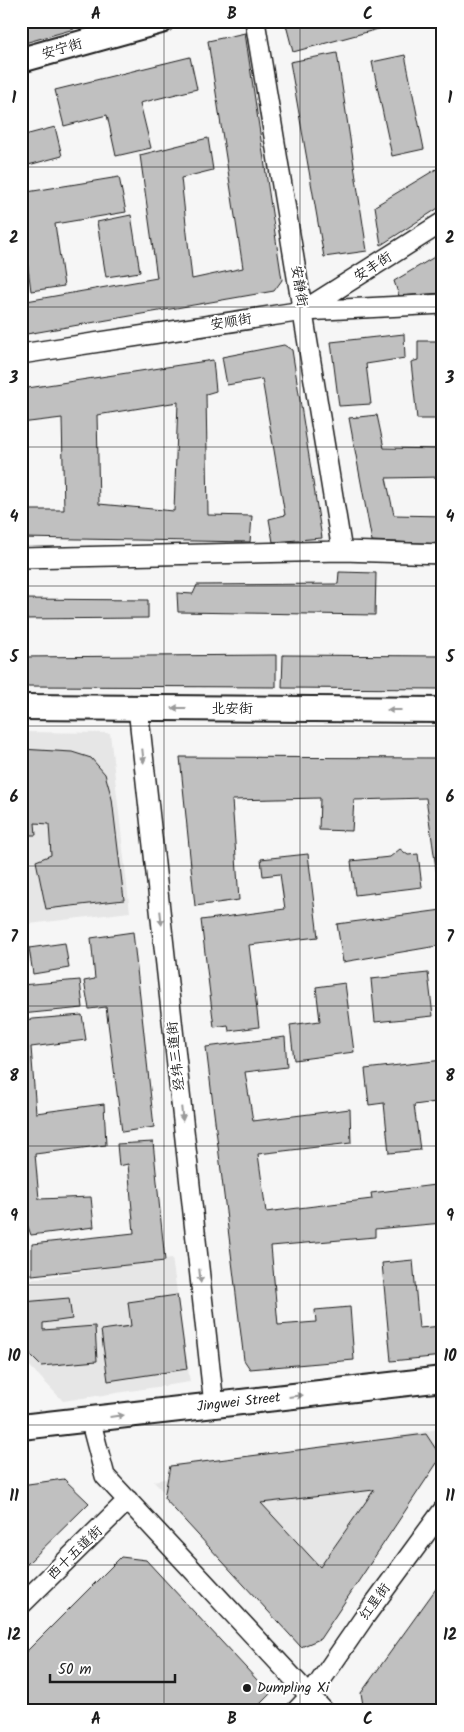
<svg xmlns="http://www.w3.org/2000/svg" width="464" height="1732" font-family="Kalam,'LXGW WenKai TC',sans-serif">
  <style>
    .built { fill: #e6e6e6 }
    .building { fill: #c0c0c0; stroke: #1c1c1c; fill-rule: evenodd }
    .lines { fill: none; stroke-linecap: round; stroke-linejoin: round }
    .minor-casing { stroke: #1c1c1c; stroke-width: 22 }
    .major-casing { stroke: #1c1c1c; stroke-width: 28 }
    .minor { stroke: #fff; stroke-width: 19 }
    .major { stroke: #fff; stroke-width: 24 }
    .oneway { fill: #999 }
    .grid { fill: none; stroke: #1c1c1c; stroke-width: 1; stroke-opacity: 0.55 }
    .poi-dot { fill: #1c1c1c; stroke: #fff; stroke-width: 2 }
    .labels { text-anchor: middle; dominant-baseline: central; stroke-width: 4.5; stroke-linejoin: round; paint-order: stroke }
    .street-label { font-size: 14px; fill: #1c1c1c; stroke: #fff }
    .poi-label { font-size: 14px; fill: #1c1c1c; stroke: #fff; text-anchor: start }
    .neatline { fill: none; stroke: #1c1c1c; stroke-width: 2 }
    .grid-label { font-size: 16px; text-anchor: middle; font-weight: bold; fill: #1c1c1c }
  </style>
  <rect width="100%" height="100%" fill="#f6f6f6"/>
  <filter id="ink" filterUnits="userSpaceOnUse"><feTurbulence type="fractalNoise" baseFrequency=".02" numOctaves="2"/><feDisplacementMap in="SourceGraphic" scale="10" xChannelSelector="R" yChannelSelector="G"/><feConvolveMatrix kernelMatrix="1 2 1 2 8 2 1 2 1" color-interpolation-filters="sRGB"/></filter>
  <g filter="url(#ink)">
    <path class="built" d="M21 732 110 733 130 912 21 925Z
      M172 1258 190 1382 63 1401 21 1357V1281Z
      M443 1428V1449L305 1635 153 1481Z"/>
    <path class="building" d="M21 21H71L74 29 21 44Z
      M285 21H408L293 52Z
      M245 33 282 280 274 291 21 335V302L157 278 140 155 208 138 213 170 181 178 192 279 243 268 208 41Z
      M337 53 367 251 324 257 290 62Z
      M405 55 424 149 392 156 372 62Z
      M190 57 197 89 140 103 151 148 116 156 107 115 64 126 55 90Z
      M55 127 62 156 21 167V136Z
      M443 165V205L381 245 375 206Z
      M119 177 126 212 55 224 64 286 31 291 21 214V193Z
      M131 215 140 272 106 277 97 222Z
      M436 256 443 264V293L399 296 394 281Z
      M404 334 405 358 366 364 371 404 339 406 331 342Z
      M418 341H443V419H417L411 362 418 360Z
      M284 345 292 350 322 538 273 542 269 519 285 515 262 379 227 385 222 357Z
      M213 360 216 391 206 394 208 515 252 516 250 542 21 538V510H64L62 418 21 423V389ZM178 402 174 511 99 504 97 415Z
      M377 415 384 448 443 449V477L386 478 394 515 443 516V544L372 541 349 418Z
      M339 572 376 573 375 615 178 612 177 593 193 594 197 585 338 584Z
      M21 599 148 600V618L21 619Z
      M276 655V687L21 686V657Z
      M283 655 443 656V689L282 688Z
      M21 749 72 752 91 758 105 774 112 799 124 900 46 909 36 861 51 855 49 824 35 823 36 835H21Z
      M180 757 443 758V945L343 962 337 924 442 910 426 798 354 800 352 831 319 830 320 798 232 800 239 900 195 906Z
      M400 849 408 855 418 854 422 887 355 895 351 861 390 857Z
      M308 854 318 937 249 945 259 1027 229 1031 228 1025 214 1027 201 920 285 909 280 874 263 876 261 859Z
      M133 932 154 1127 122 1132 106 1007 89 1009 84 981 95 979 91 938Z
      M65 943 69 968 33 974 29 948Z
      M428 973 433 1016 375 1022 371 979Z
      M80 980 83 1008 21 1014V985Z
      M345 983 354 1052 294 1060 290 1025 320 1021 316 987Z
      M82 1015 86 1040 31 1047 36 1113 104 1104 106 1145 35 1154 39 1199 91 1197 94 1227 31 1235 27 1224H21V1020Z
      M285 1037 287 1067 245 1072 253 1121 350 1109 351 1143 258 1154 266 1212 372 1199 371 1193 443 1184V1223L375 1229V1237L271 1246 278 1325 316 1322 315 1310 350 1307 354 1360 250 1369 244 1360 206 1047Z
      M443 1060V1101L414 1105 420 1150 389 1153 384 1103 369 1105 365 1069Z
      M153 1142 165 1261 32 1275V1244L134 1233 128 1164 119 1166 117 1144Z
      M413 1260 419 1328 443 1326V1356L391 1361 382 1263Z
      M177 1295 187 1369 108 1381 101 1330 131 1326 128 1302Z
      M69 1298 72 1319 43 1323V1330L95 1326 97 1361 41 1366 31 1356 27 1347 23 1302Z
      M426 1434 441 1457 320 1639 301 1647 164 1498 170 1466ZM374 1490 320 1567 261 1503Z
      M64 1479 89 1503 21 1570V1485Z
      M121 1557 146 1560 270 1694 253 1711H21V1657Z
      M443 1579V1711H364L361 1693Z"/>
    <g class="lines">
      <defs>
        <path id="minor" d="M255 21 342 551
          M304 310 443 222
          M21 354 303 311 443 304
          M21 558 342 551 443 554
          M138 708 214 1405
          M90 1419 105 1476 324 1711
          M21 1605 128 1500
          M296 1711 310 1696 363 1619 443 1510"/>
        <g id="major">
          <path d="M21 60 161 21"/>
          <path d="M21 707 443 710"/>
          <path id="s1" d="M21 1427 443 1379"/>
        </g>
      </defs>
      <use href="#minor" class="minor-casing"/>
      <use href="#major" class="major-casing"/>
      <use href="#minor" class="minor"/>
      <use href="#major" class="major"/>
    </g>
    <defs><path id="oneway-solid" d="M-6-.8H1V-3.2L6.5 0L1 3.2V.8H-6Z" transform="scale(1.25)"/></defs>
    <g class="oneway">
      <use href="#oneway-solid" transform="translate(179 708) rotate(-180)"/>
      <use href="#oneway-solid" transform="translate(394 710) rotate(-180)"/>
      <use href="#oneway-solid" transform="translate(143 756) rotate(84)"/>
      <use href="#oneway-solid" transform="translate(161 918) rotate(84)"/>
      <use href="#oneway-solid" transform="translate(182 1114) rotate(84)"/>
      <use href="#oneway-solid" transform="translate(200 1276) rotate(84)"/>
      <use href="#oneway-solid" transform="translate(296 1396) rotate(-7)"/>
      <use href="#oneway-solid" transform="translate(117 1416) rotate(-7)"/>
    </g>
  </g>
  <path class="grid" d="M164 21V1711M300 21V1711M21 167H443M21 307H443M21 447H443M21 586H443M21 726H443M21 866H443M21 1006H443M21 1146H443M21 1285H443M21 1425H443M21 1565H443"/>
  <circle class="poi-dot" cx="247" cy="1688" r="5"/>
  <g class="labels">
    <g class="street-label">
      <text transform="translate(62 49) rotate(-16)">安宁街</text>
      <text transform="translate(373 267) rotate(-33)">安丰街</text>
      <text transform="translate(299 286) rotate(81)">安静街</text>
      <text transform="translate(231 322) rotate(-9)">安顺街</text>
      <text x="232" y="709">北安街</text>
      <text transform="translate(176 1056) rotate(-96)">经纬三道街</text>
      <text stroke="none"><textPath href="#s1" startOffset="219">Jingwei Street</textPath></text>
      <text transform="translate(75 1553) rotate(-44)">西十五道街</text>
      <text transform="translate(375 1602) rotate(-54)">红星街</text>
    </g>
    <g class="poi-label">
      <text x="257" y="1688">Dumpling Xi</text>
    </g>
  </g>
  <rect width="464" height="1732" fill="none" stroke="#fff" stroke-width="55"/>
  <path d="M50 1674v8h125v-8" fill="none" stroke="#1c1c1c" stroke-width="2.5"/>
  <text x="58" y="1674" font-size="15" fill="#1c1c1c" stroke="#ffffff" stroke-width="4" paint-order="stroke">50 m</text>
  <rect x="28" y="28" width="408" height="1676" class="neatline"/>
  <g class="grid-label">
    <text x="96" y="19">A</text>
    <text x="232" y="19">B</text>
    <text x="368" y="19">C</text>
    <text x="14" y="103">1</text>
    <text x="450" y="103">1</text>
    <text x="14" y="243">2</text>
    <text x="450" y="243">2</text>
    <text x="14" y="383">3</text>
    <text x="450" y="383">3</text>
    <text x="14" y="522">4</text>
    <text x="450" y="522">4</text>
    <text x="14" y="662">5</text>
    <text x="450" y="662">5</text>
    <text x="14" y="802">6</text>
    <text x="450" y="802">6</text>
    <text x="14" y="942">7</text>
    <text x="450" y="942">7</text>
    <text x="14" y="1081">8</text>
    <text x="450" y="1081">8</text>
    <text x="14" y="1221">9</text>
    <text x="450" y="1221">9</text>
    <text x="14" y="1361">10</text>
    <text x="450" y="1361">10</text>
    <text x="14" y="1501">11</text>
    <text x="450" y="1501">11</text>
    <text x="14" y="1640">12</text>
    <text x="450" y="1640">12</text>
    <text x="96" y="1724">A</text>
    <text x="232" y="1724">B</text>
    <text x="368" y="1724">C</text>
  </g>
</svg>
